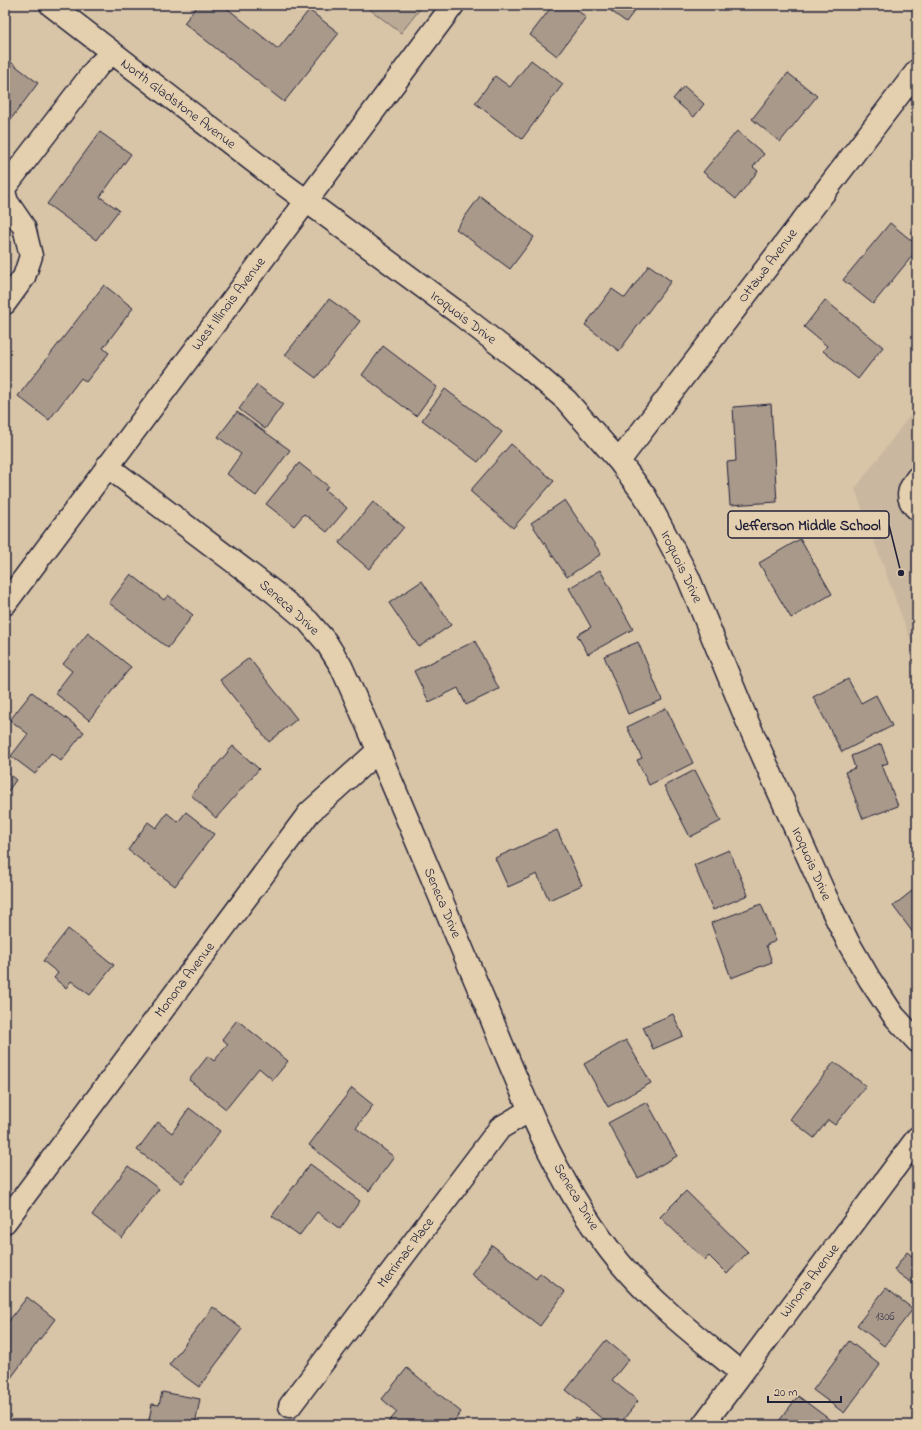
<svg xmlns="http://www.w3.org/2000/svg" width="922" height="1430" font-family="'Indie Flower',sans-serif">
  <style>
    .built { fill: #cab79f }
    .green { fill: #baaa95; stroke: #6e6668 }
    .building { fill: #a8998b; stroke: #22223b }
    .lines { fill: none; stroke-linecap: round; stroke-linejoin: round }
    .minor-casing { stroke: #22223b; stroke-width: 25 }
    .major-casing { stroke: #22223b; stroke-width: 25 }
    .minor { stroke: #e4cfae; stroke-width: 22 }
    .major { stroke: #e4cfae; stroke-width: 22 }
    .labels { text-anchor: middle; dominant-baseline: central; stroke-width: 3.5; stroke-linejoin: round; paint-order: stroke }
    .number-label { font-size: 12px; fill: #44404f }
    .street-label { font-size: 14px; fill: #22223b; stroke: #e4cfae }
    .leader { fill: none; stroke: #22223b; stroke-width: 1.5 }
    .callout-dot { fill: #22223b; stroke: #e4cfae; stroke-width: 1.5 }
    .callout { fill: #e4cfae; stroke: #22223b; stroke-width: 1.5 }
    .callout-label { font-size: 15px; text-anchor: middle; font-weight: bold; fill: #22223b }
  </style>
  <rect width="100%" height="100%" fill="#d8c4a7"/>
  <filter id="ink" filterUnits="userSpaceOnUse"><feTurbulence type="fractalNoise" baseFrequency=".025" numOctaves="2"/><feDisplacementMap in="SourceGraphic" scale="8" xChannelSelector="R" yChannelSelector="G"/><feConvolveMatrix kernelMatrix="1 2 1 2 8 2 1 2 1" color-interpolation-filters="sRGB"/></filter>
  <g filter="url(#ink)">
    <path class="built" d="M917 406V658L855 489Z"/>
    <path class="green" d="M364 5H423L401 33Z"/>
    <path class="building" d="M198 5H223L278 49 309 10 339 33 284 102 184 23Z
      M553 5H570L586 17 557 56 530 35Z
      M603 5H639L626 22Z
      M8 60 38 83 5 127V64Z
      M531 60 563 84 522 139 475 103 495 76 510 87Z
      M788 73 817 96 780 142 752 119Z
      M684 86 704 104 694 117 673 99Z
      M737 131 764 154 753 167 758 171 736 199 703 172Z
      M100 132 131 154 100 197 119 210 96 240 47 204Z
      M480 196 534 237 510 269 456 229Z
      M890 223 917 245V250L873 304 843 280Z
      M649 265 671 281 619 351 585 325 612 289 625 298Z
      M104 285 133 308 103 348 109 353 86 382 81 378 49 420 18 396Z
      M329 299 360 321 316 378 285 355Z
      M825 300 883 347 858 379 823 351 827 346 804 327Z
      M383 346 437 387 416 416 362 375Z
      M257 385 283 404 265 429 239 409Z
      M445 389 502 432 478 462 422 420Z
      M771 404 777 502 730 505 727 462 736 461 733 407Z
      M237 412 290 450 256 496 227 474 241 454 218 437Z
      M511 444 554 481 513 528 470 491Z
      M299 463 328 486 325 490 347 508 327 532 304 514 294 526 266 504Z
      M565 500 601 554 567 577 531 523Z
      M373 502 404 527 369 569 339 543Z
      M800 539 832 594 791 618 759 563Z
      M600 570 633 629 588 654 577 635 591 627 569 588Z
      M131 574 164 600 168 595 193 615 168 648 109 603Z
      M422 581 451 625 419 647 389 603Z
      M88 633 131 667 89 720 55 693 72 671 63 664Z
      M475 641 499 689 466 705 458 688 429 702 414 671Z
      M638 642 662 700 628 714 604 656Z
      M249 658 297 719 269 742 220 680Z
      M848 679 861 703 876 695 892 726 842 752 813 697Z
      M32 692 84 732 61 761 51 753 35 774 11 756 28 734 10 720Z
      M666 708 693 763 649 785 637 760 642 758 627 727Z
      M881 744 888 763 882 765 898 806 863 819 845 772 855 768 851 756Z
      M233 746 259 769 216 818 191 795Z
      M695 770 721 821 690 837 664 786Z
      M5 771 16 780 5 795Z
      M186 812 214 834 175 886 128 850 148 822 156 828 167 813 178 822Z
      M557 830 582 885 549 900 537 874 508 887 495 858Z
      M729 850 748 895 713 910 694 865Z
      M917 887V938L893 906Z
      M761 904 776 941 766 945 772 962 731 978 711 923Z
      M68 929 114 965 90 995 71 981 66 988 54 978 58 973 43 961Z
      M673 1014 683 1036 653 1049 643 1027Z
      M237 1020 288 1061 273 1080 259 1068 226 1109 189 1080 208 1056 214 1061 228 1044 222 1039Z
      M626 1040 651 1083 608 1107 584 1064Z
      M834 1062 866 1086 835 1125 828 1120 814 1138 790 1119Z
      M352 1088 373 1105 356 1128 394 1157 369 1191 309 1145Z
      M647 1102 677 1156 638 1178 608 1123Z
      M189 1108 220 1131 182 1183 137 1150 158 1122 172 1133Z
      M310 1164 360 1201 340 1229 317 1212 299 1236 272 1216Z
      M128 1166 159 1189 122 1238 92 1215Z
      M686 1191 748 1252 727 1274 709 1256 705 1260 660 1217Z
      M492 1245 536 1279 540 1273 565 1292 540 1326 471 1274Z
      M917 1250V1287L894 1270 907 1252 912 1256Z
      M886 1288 913 1309 884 1346 857 1325Z
      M27 1297 55 1319 10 1379 5 1376V1326Z
      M213 1307 242 1329 199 1387 169 1365Z
      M606 1340 629 1359 612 1380 638 1401 619 1425H610L566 1390Z
      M849 1341 880 1365 844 1413 813 1390Z
      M407 1368 461 1412 451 1425H386L397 1412 382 1399Z
      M162 1392 200 1399 195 1425H148L152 1404 159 1405Z
      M798 1396 837 1425H776Z
      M576 1417 586 1425H570Z"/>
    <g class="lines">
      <defs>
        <path id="minor" d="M51 5 274 177 461 315 524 364 566 400 619 461 645 496 688 577 748 723 826 897 848 942 870 980 894 1016 917 1041
          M5 187 98 66 112 53
          M5 195 7 202 24 227 31 256 24 277 5 303
          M619 461 917 71
          M107 466 275 593 308 621 326 642 341 666 354 695C399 797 441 900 485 1003 522 1093 557 1187 620 1263 655 1305 699 1338 741 1373
          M917 478C908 490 905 498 917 509
          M5 1222 309 813 379 750
          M290 1406 500 1128 530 1110
          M703 1425 917 1138"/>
        <path id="major" d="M5 604 453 5"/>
      </defs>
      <use href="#minor" class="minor-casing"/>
      <use href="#major" class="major-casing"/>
      <use href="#minor" class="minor"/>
      <use href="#major" class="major"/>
    </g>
  </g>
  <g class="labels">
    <g class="number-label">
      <text x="885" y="1317">1306</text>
    </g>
    <g class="street-label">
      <text transform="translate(178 104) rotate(37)">North Gladstone Avenue</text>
      <text transform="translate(768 266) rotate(-53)">Ottawa Avenue</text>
      <text transform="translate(229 304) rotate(-53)">West Illinois Avenue</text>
      <text transform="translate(463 318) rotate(37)">Iroquois Drive</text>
      <text transform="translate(681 567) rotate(64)">Iroquois Drive</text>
      <text transform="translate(289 608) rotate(42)">Seneca Drive</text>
      <text transform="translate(811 864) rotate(66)">Iroquois Drive</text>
      <text transform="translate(442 903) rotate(67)">Seneca Drive</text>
      <text transform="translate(185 980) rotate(-53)">Monona Avenue</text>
      <text transform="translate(576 1197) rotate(59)">Seneca Drive</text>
      <text transform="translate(406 1253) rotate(-53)">Merrimac Place</text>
      <text transform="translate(810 1281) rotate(-53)">Winona Avenue</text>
    </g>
  </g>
  <path class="leader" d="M901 573L889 525"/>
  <circle class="callout-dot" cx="901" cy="573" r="4"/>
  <rect class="callout" x="728" y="511" width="161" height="27" rx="4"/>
  <g class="callout-label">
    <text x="808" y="530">Jefferson Middle School</text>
  </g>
  <rect width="922" height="1430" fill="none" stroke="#e4cfae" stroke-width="20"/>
  <rect x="10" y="10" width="902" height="1410" fill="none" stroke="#22223b" stroke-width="1.5" filter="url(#ink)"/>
  <path d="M768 1396v6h73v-6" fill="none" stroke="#22223b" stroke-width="2"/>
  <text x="774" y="1396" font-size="12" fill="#22223b" stroke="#e4cfae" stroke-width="3" paint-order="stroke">20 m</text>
</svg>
